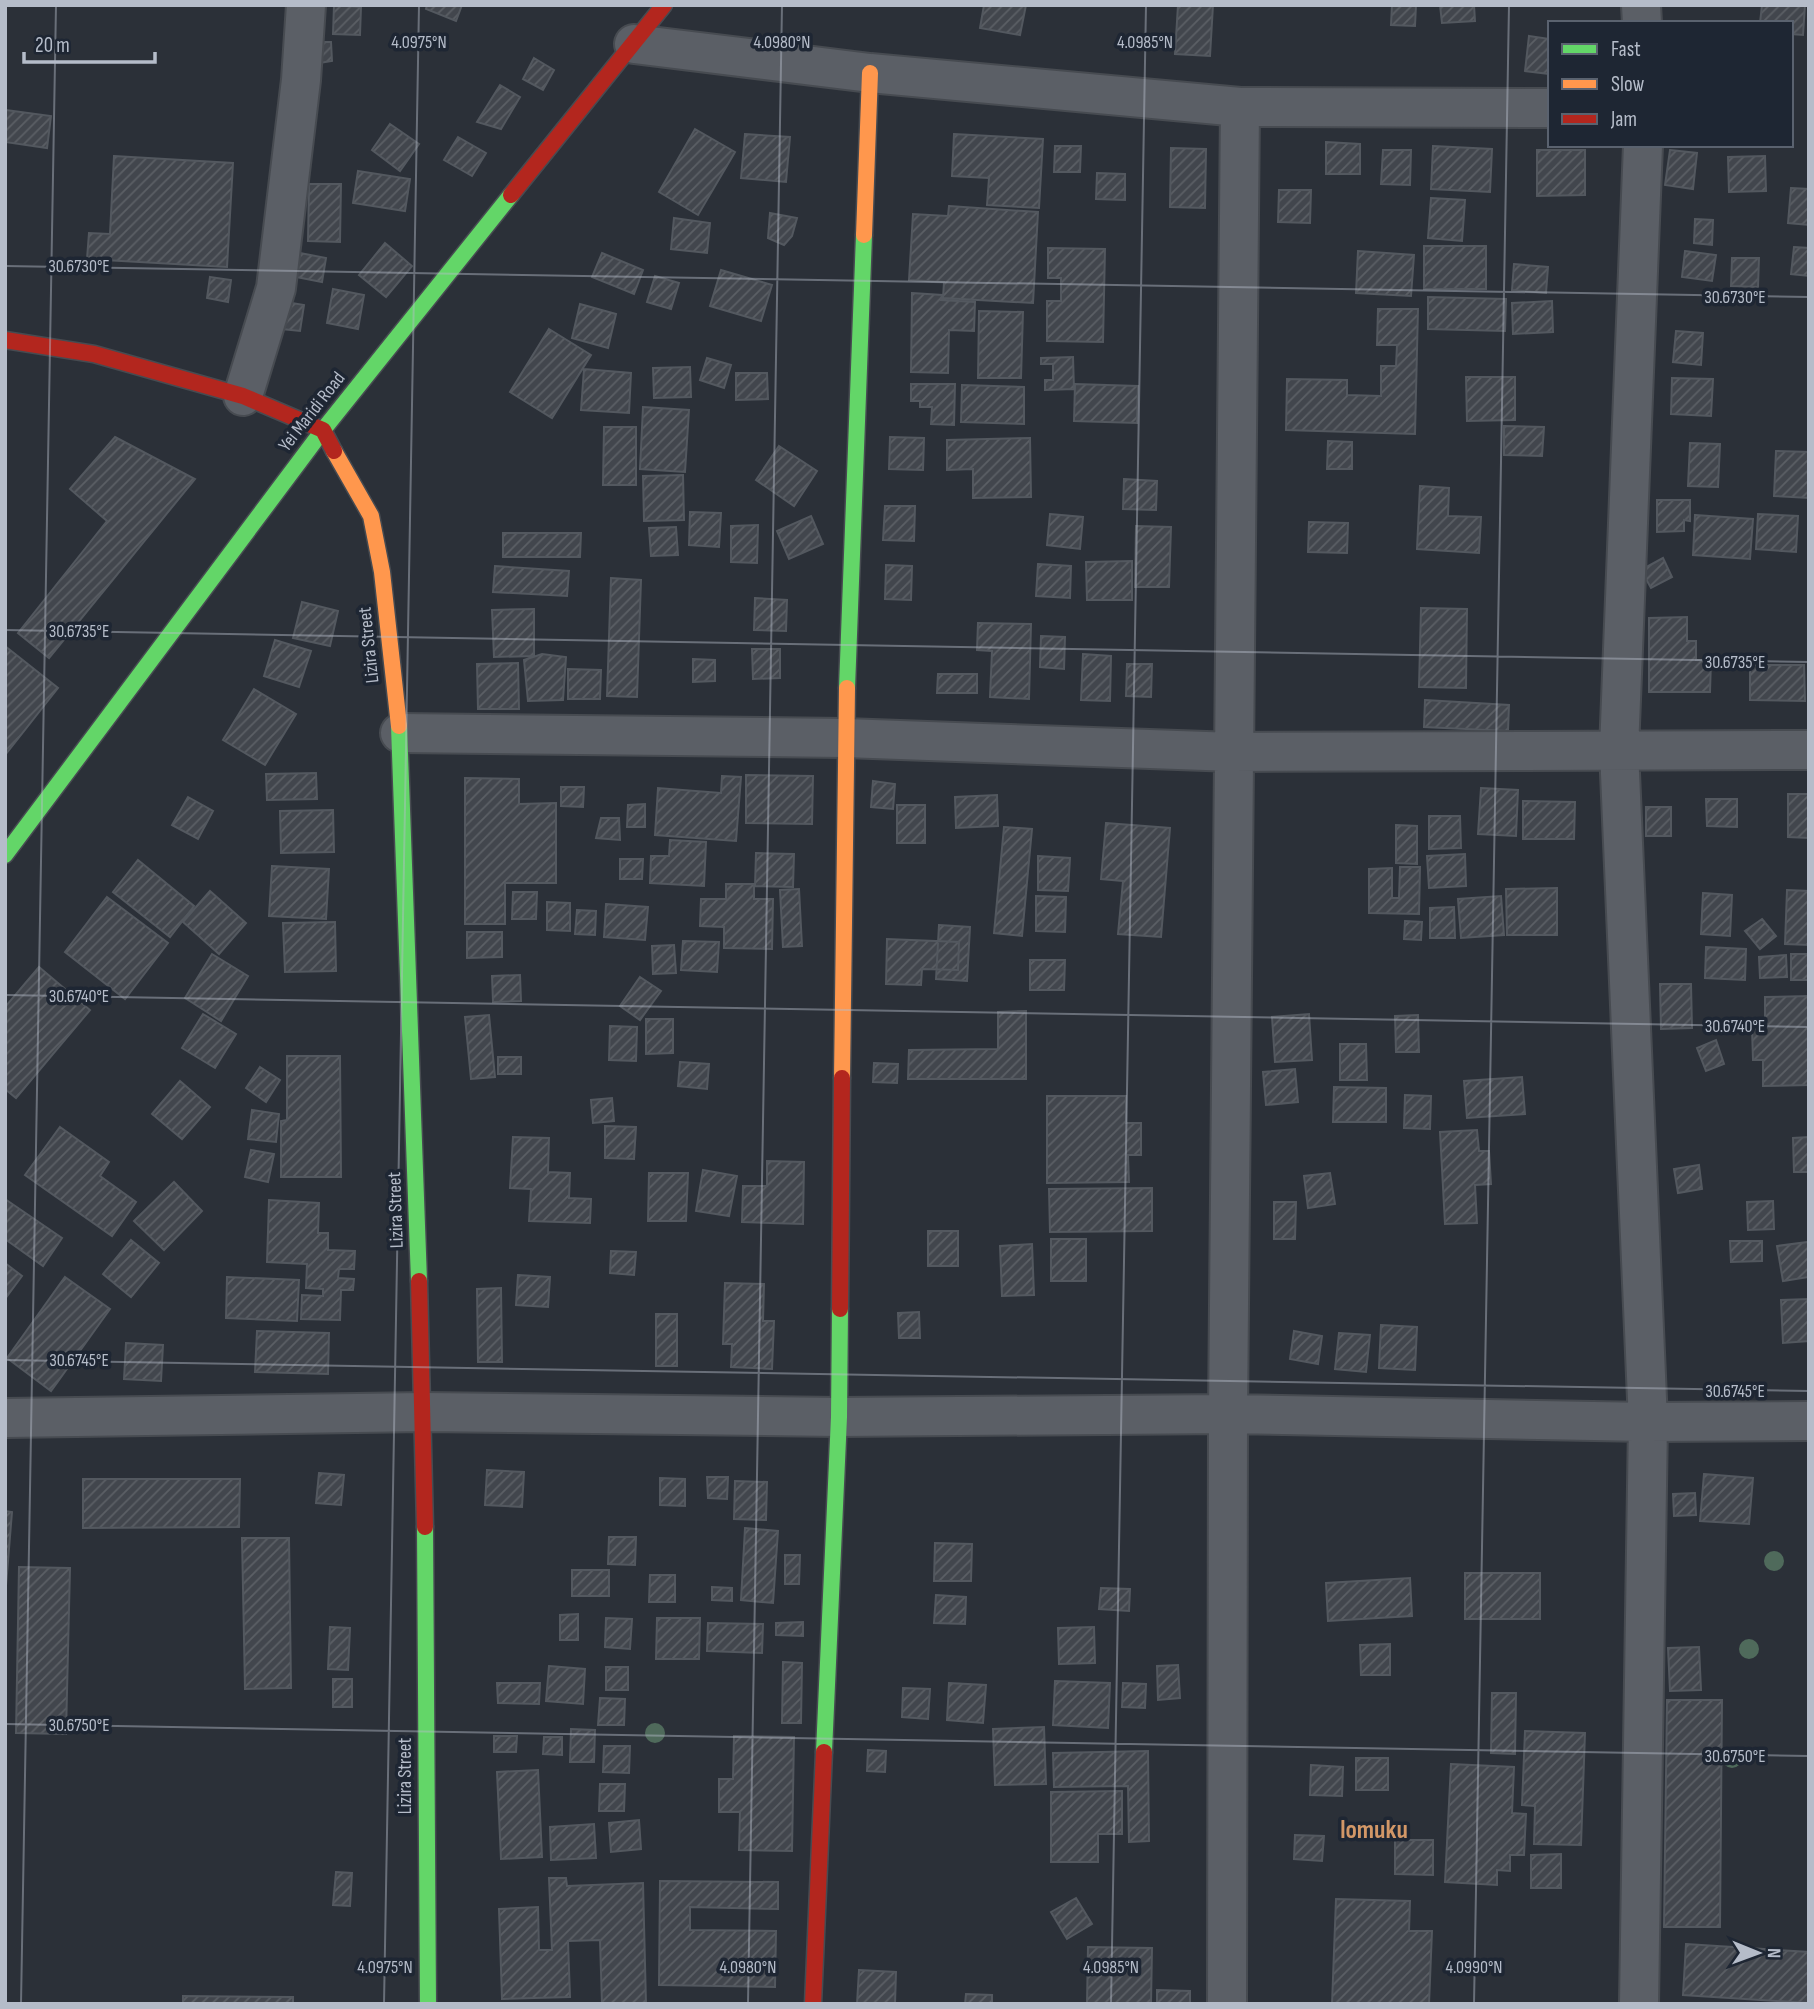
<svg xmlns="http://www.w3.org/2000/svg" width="1814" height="2009" font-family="'Sofia Sans Condensed',sans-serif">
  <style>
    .building { fill: url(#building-hatch); stroke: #53585f; stroke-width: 2 }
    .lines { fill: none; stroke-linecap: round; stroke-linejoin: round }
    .street-casing { stroke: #474b51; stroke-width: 42 }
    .fast-casing { stroke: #474b51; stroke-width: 19 }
    .slow-casing { stroke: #474b51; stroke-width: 19 }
    .jam-casing { stroke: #474b51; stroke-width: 19 }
    .street { stroke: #5b5f66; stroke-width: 38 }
    .fast { stroke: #63d668; stroke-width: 16 }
    .slow { stroke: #ff974d; stroke-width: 16 }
    .jam { stroke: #b3261e; stroke-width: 16 }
    .tree { fill: #4f6a5b }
    .ticks { fill: none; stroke: #b5bcc9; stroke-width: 2; stroke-opacity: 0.45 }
    .labels { text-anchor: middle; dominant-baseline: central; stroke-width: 7; stroke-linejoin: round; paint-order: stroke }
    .street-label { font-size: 19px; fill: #b5bcc9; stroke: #1e2633 }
    .district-label { font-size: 26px; font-weight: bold; fill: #d29767; stroke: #1e2633 }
    .ticks-label { font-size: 18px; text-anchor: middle; fill: #b5bcc9; stroke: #1e2633; stroke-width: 7; stroke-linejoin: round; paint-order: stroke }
  </style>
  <defs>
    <pattern id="building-hatch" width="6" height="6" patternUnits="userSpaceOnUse" patternTransform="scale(1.75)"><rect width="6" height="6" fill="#42464d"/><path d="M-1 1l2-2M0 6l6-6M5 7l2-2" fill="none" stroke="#5b5f65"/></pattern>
  </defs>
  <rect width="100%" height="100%" fill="#2b3038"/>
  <path class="building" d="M334 5 361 7 360 35 333 34Z
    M427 5H462L456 21 426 9Z
    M984 5H1026L1020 35 980 28Z
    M1178 5H1213L1210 56 1175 54Z
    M1392 5H1416L1415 26 1391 25Z
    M1440 5H1474L1475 21 1442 23Z
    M1762 5H1805L1803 35 1791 34V23H1760Z
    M1529 36 1550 39V74L1525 71Z
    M318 42H331L332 61 319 63Z
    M534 58 554 70 543 90 523 79Z
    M500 85 520 97 501 129 477 122Z
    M6 110 51 116 47 148 5 142Z
    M390 124 419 144 400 171 372 150Z
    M695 129 735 152 698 215 659 192Z
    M745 134 790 137 786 182 741 178Z
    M954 134 1043 139 1039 208 987 205 989 178 952 176Z
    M458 137 486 153 472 176 444 160Z
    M1326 142 1360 144V174H1326Z
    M1055 146H1081L1080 172H1054Z
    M1433 146 1492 149 1490 192 1431 189Z
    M1171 148 1206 149 1205 208 1170 207Z
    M1383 150H1411L1410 185 1381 184Z
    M1537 150H1585V195L1537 196Z
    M1670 150 1697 153 1693 189 1665 185Z
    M114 156 233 163 227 267 87 259 89 233 110 234Z
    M1765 156 1766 191 1729 192 1728 157Z
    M358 171 410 179 405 211 353 203Z
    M1097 173 1125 174V200L1096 199Z
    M309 184H341L340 242 308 241Z
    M1791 188 1809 189V225L1788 223Z
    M1279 190H1311L1310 223 1278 222Z
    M1431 198 1465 200 1462 241 1428 238Z
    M949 206 1038 212 1033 303 943 298 944 282 909 280 913 214 948 216Z
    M770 213 797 218 792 236 784 245 768 238Z
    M674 218 710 223 707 253 671 249Z
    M1695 219 1713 220 1712 245 1694 243Z
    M385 243 412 266 386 297 359 275Z
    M1424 246H1486V289H1424Z
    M1794 247 1809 248V276L1791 274Z
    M1048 248 1105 249 1103 342 1047 341V301H1061V278H1048Z
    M1358 251 1414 255 1411 296 1356 293Z
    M1685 251 1716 255 1712 281 1682 277Z
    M300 253 326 258 322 282 296 277Z
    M602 253 643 270 634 294 592 277Z
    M1732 258H1759L1758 287 1731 286Z
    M1514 264 1548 267 1546 293 1512 290Z
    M721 270 772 285 761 321 710 306Z
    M655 276 679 283 671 309 647 302Z
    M210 277 231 280 228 302 207 298Z
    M333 289 364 295 358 329 327 323Z
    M912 293 942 295 941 300 975 302 974 331 949 330 948 373 911 372Z
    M1428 297 1506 299 1505 331 1428 329Z
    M1552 301 1553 332 1513 334 1512 303Z
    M286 302 304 305 300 331 282 329Z
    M580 304 616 314 608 348 572 338Z
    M1378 309H1418L1415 434 1286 430 1287 379 1347 380V395L1381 396V366H1396L1397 345H1377Z
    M979 311 1023 312 1021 378H978Z
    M549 329 591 355 552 418 510 392Z
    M1676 331 1703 333 1701 365 1673 362Z
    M1073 357 1074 389 1045 390V380H1053V364H1041V358Z
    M707 358 731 365 724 388 700 380Z
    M690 367 691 397 654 398 653 368Z
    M584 369 631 373 629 413 581 410Z
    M736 373H767L768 399 736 400Z
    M1466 377H1515V420L1467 421Z
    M1672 378 1713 379 1711 416 1671 414Z
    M911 384H955L954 425 931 424 932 407H920V401H911Z
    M1075 384 1138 386 1137 423 1074 421Z
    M962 385 1024 387V424L961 422Z
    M643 407 689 410 685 472 640 469Z
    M1504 426 1544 427 1542 456 1504 455Z
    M604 427H636V485H603Z
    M115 437 195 479 49 658 18 633 107 521 70 489Z
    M890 437 924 438 923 470 889 469Z
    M1030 438 1031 497 973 498V469L947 470V440Z
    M1328 441 1352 442V469H1327Z
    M1690 443 1720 444 1718 487 1688 486Z
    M779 446 817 471 794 506 756 480Z
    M1776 451 1809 452V498L1774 496Z
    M683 475 684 520 644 521 643 476Z
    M1124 479 1157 481 1156 510 1123 509Z
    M1420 486 1449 488 1448 516 1481 517 1479 553 1417 549Z
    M1657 500H1690V521L1684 520V531L1657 532Z
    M885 506H915L914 541 883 540Z
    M690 512 721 513 719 547 689 545Z
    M1050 514 1083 517 1080 549 1047 545Z
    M1758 514 1798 516 1796 552 1756 549Z
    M1695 515 1753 519 1750 559 1693 555Z
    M811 516 823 544 789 559 777 531Z
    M1309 522 1348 523 1347 553 1308 552Z
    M758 525 757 563 731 562V526Z
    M1136 526 1171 527 1169 587H1135Z
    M676 527 678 555 651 556 649 528Z
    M503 533H581L580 557H503Z
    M1663 558 1672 577 1651 588 1641 570Z
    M1132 561V600H1087L1086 562Z
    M1038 564 1071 566 1070 598 1036 596Z
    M886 565 912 566 911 600 885 599Z
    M495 566 569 571 567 596 493 592Z
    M611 578 641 580 637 697 607 696Z
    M755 598 787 600 786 631 754 630Z
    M302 602 338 611 330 646 293 638Z
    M1421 608 1467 609 1466 688 1419 687Z
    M534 609V656L494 657 492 610Z
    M1687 617V641H1696V660H1711L1710 692H1649V618Z
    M978 623 1031 624 1029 699 990 697 992 651 977 650Z
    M1041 636 1065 637 1064 669 1040 667Z
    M275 640 311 651 299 687 264 676Z
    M5 646 58 688 5 755Z
    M752 649H780V678L753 679Z
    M542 654 566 657 563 700 528 701 524 660Z
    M1083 654 1111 656 1110 701 1081 700Z
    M693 659 715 660V681L693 682Z
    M518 663 519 709H478L477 664Z
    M1127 664H1152L1151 697 1126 696Z
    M1750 665H1804L1805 701 1750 700Z
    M568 669 601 670 600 699H568Z
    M938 674H977V693H937Z
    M254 689 296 714 265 765 223 740Z
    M1425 700 1509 705 1508 731 1424 727Z
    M316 773 317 799 267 800 266 774Z
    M746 775 813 776 812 824 746 823Z
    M722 776 741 777 736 841 655 835 658 788 721 793Z
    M465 778 519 779V804L556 803V883H505V924H465Z
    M873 781 895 784 893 809 871 807Z
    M561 787H584L583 807 561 806Z
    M1481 788 1518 790 1516 836 1478 834Z
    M1788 794H1809V838L1788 837Z
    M997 795 998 826 956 828 955 797Z
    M188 797 213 811 198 839 172 825Z
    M1706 799H1737V827L1707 826Z
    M1523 801 1575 802 1574 839H1523Z
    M645 804V827H627L628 805Z
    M897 805H925V843H897Z
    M1646 807H1671V836H1646Z
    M333 810 334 852 281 853 280 811Z
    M1429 816H1460L1461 848 1429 849Z
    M601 818H619L620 840 596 838Z
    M1106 823 1170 828 1161 937 1118 934 1123 881 1101 879Z
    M1396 825 1417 826V864L1396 863Z
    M1004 827 1032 829 1022 936 994 933Z
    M670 840 706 842 704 886 650 883 651 856H669Z
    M756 853 794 854 793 887 755 886Z
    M1465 854 1466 886 1429 888 1427 856Z
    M1038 856 1070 858 1068 891 1038 890Z
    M620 859H643L642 879H620Z
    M138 860 194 906 170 937 113 892Z
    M272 866 329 869 326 919 269 916Z
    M1400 867H1420L1419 914 1369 913V869L1392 868V898H1399Z
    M726 884H754V899H773L772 949 724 948V927L700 926 701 899H726Z
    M1557 888V935H1507L1506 889Z
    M799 889 802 946 783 947 780 890Z
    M1787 890 1809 891V945L1785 944Z
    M210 891 246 923 219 954 183 922Z
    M513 892H537L536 919H512Z
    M1703 893 1732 895 1730 936 1701 934Z
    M1036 896 1066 897 1065 932 1036 931Z
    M1501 896 1504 935 1461 938 1458 899Z
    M107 897 168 943 125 999 65 952Z
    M547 902 570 903V931L547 930Z
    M606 904 648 907 645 940 604 937Z
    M1454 907 1455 938H1430V908Z
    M577 910 596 911 595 935 575 934Z
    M1762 919 1776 936 1760 949 1745 931Z
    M1405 921 1422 922 1421 940 1404 939Z
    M335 922 336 971 285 972 283 923Z
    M939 925 970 927 967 981 936 979Z
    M467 932H502V957L467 958Z
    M887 939 959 942 958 970 922 969 921 985 886 984Z
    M683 941 719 942 717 972 681 970Z
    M674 945 676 973 653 974 652 946Z
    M1706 947 1746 949 1745 980 1705 978Z
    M212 954 248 976 221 1021 185 998Z
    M1791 954H1809V980H1791Z
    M1786 955 1787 977 1760 978 1759 957Z
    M1030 960H1065L1064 990H1030Z
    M39 967 90 1010 16 1098 5 1089V1007Z
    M520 975 521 1001 493 1002 492 976Z
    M640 977 661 991 640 1020 620 1006Z
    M1660 984H1691L1692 1028 1661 1029Z
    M1809 996V1085L1763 1086V1060H1753L1752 1029H1765V997Z
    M1026 1011V1079H908L909 1050 998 1049V1012Z
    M203 1014 236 1034 215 1068 182 1048Z
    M1309 1014 1312 1060 1275 1062 1272 1017Z
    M489 1015 495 1077 471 1079 465 1017Z
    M1418 1015 1419 1052H1396L1395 1016Z
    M646 1019H673V1053L646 1054Z
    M610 1026 637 1027 636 1061 609 1060Z
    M1716 1040 1724 1064 1706 1071 1697 1048Z
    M1340 1044H1366L1367 1080H1340Z
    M287 1056H340L341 1177H281V1121L287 1120Z
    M498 1057H521V1074H498Z
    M680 1062 709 1064 707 1089 678 1086Z
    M874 1063 898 1064 897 1083 873 1082Z
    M260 1067 280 1080 266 1102 246 1088Z
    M1295 1069 1298 1102 1266 1105 1263 1072Z
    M1522 1077 1525 1114 1467 1118 1464 1081Z
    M180 1081 210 1107 182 1139 152 1114Z
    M1334 1087 1386 1088V1122H1333Z
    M1405 1095 1431 1096 1430 1129 1404 1128Z
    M1047 1096H1126V1123H1141V1155H1128L1129 1182 1047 1183Z
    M612 1098 614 1121 593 1123 591 1100Z
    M252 1110 279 1114 276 1142 248 1139Z
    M605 1126 636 1127 634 1159 605 1158Z
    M60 1127 109 1162 100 1176 136 1202 112 1236 25 1175Z
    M1477 1130 1479 1151H1489L1491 1184 1475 1185 1477 1223 1445 1224 1440 1132Z
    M513 1137 549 1138 548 1172 570 1173 569 1198 591 1199 590 1223 529 1221 531 1189 510 1188Z
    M1809 1137V1172H1794L1793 1138Z
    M251 1150 274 1154 268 1182 245 1177Z
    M767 1161 804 1162 803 1224 742 1222 743 1186H767Z
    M1699 1165 1702 1189 1678 1193 1674 1169Z
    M703 1170 737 1176 729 1216 696 1211Z
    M649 1173H688L686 1221H648Z
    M1330 1173 1335 1204 1308 1208 1304 1176Z
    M174 1182 202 1211 164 1250 134 1221Z
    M1152 1188V1231L1050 1232 1049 1189Z
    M5 1199 62 1238 43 1266 5 1239Z
    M269 1200 319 1203 318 1233H328V1250L355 1251 354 1269H339L338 1278 354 1279 353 1290H341L340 1320 301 1319 302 1295 323 1296V1289L306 1288 307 1264 267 1262Z
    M1773 1201 1774 1229 1748 1230 1747 1202Z
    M1274 1202H1296L1295 1239H1274Z
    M928 1231H958V1266H928Z
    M1051 1239H1086V1281H1051Z
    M131 1240 159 1263 131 1297 103 1274Z
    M1730 1241H1762V1261L1731 1262Z
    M1808 1242 1809 1277 1783 1281 1777 1246Z
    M1032 1244 1034 1295 1002 1296 1000 1246Z
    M611 1251 636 1252 634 1275 610 1273Z
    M5 1263 22 1276 5 1299Z
    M518 1275 550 1277 548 1307 516 1305Z
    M65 1277 110 1309 51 1391 7 1358Z
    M227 1277 299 1280 297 1321 226 1318Z
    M725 1283 764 1284 763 1321H774L772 1369 731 1367 732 1344H723Z
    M501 1288 502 1362H478L477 1289Z
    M1809 1299V1341L1783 1343 1781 1300Z
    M919 1312 920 1338H899L898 1313Z
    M656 1314H677V1366H656Z
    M1381 1325 1417 1327 1415 1370 1379 1368Z
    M257 1331 329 1333 328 1374 255 1372Z
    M1294 1331 1322 1336 1318 1364 1290 1359Z
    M1339 1333 1370 1335 1366 1372 1335 1369Z
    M126 1343 163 1345 161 1381 124 1379Z
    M487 1470 524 1472 522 1507 485 1505Z
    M319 1473 344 1475 341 1505 316 1503Z
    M1704 1474 1753 1478 1749 1524 1700 1521Z
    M707 1477H728L727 1499 708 1498Z
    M660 1478 685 1479V1506L660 1505Z
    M83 1479H240L239 1527 83 1528Z
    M735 1481 767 1482 766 1520 734 1519Z
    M1695 1493 1696 1515 1674 1516 1673 1494Z
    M5 1511 12 1512 5 1598Z
    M745 1528 778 1531 773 1603 741 1600Z
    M609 1537H636L635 1565 608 1564Z
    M242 1538H289L291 1688 245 1689Z
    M935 1543 972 1544 971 1581H934Z
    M785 1555H800L799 1584H785Z
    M19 1567 70 1568 66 1734 16 1733Z
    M572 1570H609V1596H572Z
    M1465 1573H1540V1619H1465Z
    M650 1575H675V1602H649Z
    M1410 1578 1412 1616 1328 1621 1326 1583Z
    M712 1587 732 1588V1601L712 1600Z
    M1101 1588 1130 1589 1129 1611 1099 1609Z
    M936 1595 966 1597 965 1624 934 1623Z
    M578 1614V1640H560V1615Z
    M606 1618 632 1619 630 1649 605 1647Z
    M657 1618H700L699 1659H656Z
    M803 1622V1636L776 1635V1623Z
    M708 1623 763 1624 762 1653 707 1651Z
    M330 1627 350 1628 348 1670 328 1669Z
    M1094 1627 1095 1663 1059 1664 1058 1628Z
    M1390 1644V1675H1361L1360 1645Z
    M1699 1647 1701 1690 1670 1691 1668 1648Z
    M783 1662 802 1663 801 1723H782Z
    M1178 1665 1180 1698 1158 1700 1157 1666Z
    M549 1666 585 1669 583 1704 546 1701Z
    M606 1667H628V1690H606Z
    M333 1679H352V1707H333Z
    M1055 1681 1110 1683 1108 1728 1053 1725Z
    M497 1683H540L539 1704 498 1703Z
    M949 1683 986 1685 983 1723 947 1720Z
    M1123 1683 1146 1684 1145 1708 1122 1707Z
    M903 1688 930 1689 928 1719 902 1717Z
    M1492 1693H1516L1515 1754 1491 1753Z
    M600 1698 625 1699 624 1725H598Z
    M1667 1700H1722L1720 1927H1664Z
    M1044 1727 1046 1784 995 1785 993 1729Z
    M571 1729 595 1730 594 1762H570Z
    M1525 1731 1585 1733 1581 1845 1534 1844 1535 1806 1522 1805Z
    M494 1736H517L516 1752H494Z
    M734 1736 794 1737 792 1851 739 1850 740 1812H719V1779H733Z
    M544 1737H562V1755L543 1754Z
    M604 1746H630L629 1773 603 1772Z
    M868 1750 886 1751 885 1772 867 1771Z
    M1148 1751 1149 1841 1129 1842 1128 1786 1054 1787 1053 1753Z
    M1356 1758H1388V1790H1356Z
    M1451 1764 1514 1767 1512 1813 1526 1814 1524 1855H1510V1871L1497 1870V1885L1445 1882Z
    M1311 1765 1343 1767 1342 1796 1310 1795Z
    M538 1770 542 1857 501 1859 497 1772Z
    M600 1784H625L624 1811H599Z
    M1122 1791V1834H1098V1862H1051V1792Z
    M639 1820 641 1849 611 1852 609 1823Z
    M594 1824 596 1858 551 1860 550 1827Z
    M1295 1835 1324 1836 1322 1861 1294 1859Z
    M1395 1840H1433V1875L1395 1874Z
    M1561 1854V1888H1531V1855Z
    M336 1872 352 1873 350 1906 333 1905Z
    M549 1878H566L567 1886 643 1883 646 2004H602L600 1940 568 1941 570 1997 502 1999 499 1909 538 1907 539 1950H552Z
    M660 1881 778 1882V1909L690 1907V1930L776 1931 775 1987 659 1985Z
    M1076 1898 1092 1924 1067 1939 1051 1912Z
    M1336 1899 1410 1901 1409 1931H1432L1429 2004H1332Z
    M1686 1944 1809 1952V2003L1683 1995Z
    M1088 1947 1152 1948 1151 2004H1087Z
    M859 1970 896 1972 895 2004H857Z
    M1157 1990 1190 1991V2004H1157Z
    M966 1994 992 1995V2004H965Z
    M183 1996 293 1997V2004H183Z"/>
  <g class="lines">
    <defs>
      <path id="street" d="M1641 5 1642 23
        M634 44 870 73 1240 107 1550 108
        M243 396 276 288 301 80 306 5
        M400 733 845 738 1234 752 1809 750
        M5 1418 424 1412 839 1417 1228 1414 1648 1422 1809 1421
        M1227 2004 1228 1414 1240 107
        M1639 2004 1648 1422 1619 750 1643 145"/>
      <path id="fast" d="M847 688 864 235
        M399 726 419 1281
        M5 855 323 430 511 195
        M425 1527 428 2004
        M824 1752 839 1417 840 1309"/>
      <path id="slow" d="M864 235 870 73
        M334 451 371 516 382 572 399 726
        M842 1078 847 688"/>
      <path id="jam" d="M511 195 664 5
        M5 340 94 354 243 396 323 430 334 451
        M419 1281 425 1527
        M840 1309 842 1078
        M813 2004 824 1752"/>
    </defs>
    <use href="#street" class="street-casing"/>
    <use href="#fast" class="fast-casing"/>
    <use href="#slow" class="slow-casing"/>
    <use href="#jam" class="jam-casing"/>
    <use href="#street" class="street"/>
    <use href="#fast" class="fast"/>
    <use href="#slow" class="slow"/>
    <use href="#jam" class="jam"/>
  </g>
  <g class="tree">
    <circle cx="1774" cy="1561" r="10"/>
    <circle cx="1749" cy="1649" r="10"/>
    <circle cx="655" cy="1733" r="10"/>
    <circle cx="1732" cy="1758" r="10"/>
  </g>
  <path class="ticks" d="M5 266 1809 297M5 630 1809 662M5 995 1809 1027M5 1360 1809 1391M5 1724 1809 1756M21 2004 56 5M384 2004 419 5M748 2004 782 5M1111 2004 1146 5M1474 2004 1509 5"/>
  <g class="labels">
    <g class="street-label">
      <text transform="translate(312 412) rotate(-52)">Yei Maridi Road</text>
      <text transform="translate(369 645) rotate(-96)">Lizira Street</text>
      <text transform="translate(396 1210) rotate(-92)">Lizira Street</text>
      <text transform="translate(405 1776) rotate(-90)">Lizira Street</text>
    </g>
    <g class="district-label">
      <text x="1374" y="1830">lomuku</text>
    </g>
  </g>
  <g class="ticks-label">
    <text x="419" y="48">4.0975°N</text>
    <text x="782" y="48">4.0980°N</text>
    <text x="1145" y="48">4.0985°N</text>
    <text x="79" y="272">30.6730°E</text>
    <text x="1735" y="303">30.6730°E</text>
    <text x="79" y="637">30.6735°E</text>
    <text x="1735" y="668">30.6735°E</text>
    <text x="79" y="1002">30.6740°E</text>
    <text x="1735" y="1032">30.6740°E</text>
    <text x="79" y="1366">30.6745°E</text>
    <text x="1735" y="1397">30.6745°E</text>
    <text x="79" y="1731">30.6750°E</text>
    <text x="1735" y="1762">30.6750°E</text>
    <text x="385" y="1973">4.0975°N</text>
    <text x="748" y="1973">4.0980°N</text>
    <text x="1111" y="1973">4.0985°N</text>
    <text x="1474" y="1973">4.0990°N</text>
  </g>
  <rect width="1814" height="2009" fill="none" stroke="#b5bcc9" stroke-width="14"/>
  <rect x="1548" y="21" width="245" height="126" fill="#1e2633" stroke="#5a626f" stroke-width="2"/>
  <rect x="1562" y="44" width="35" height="10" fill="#63d668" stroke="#5a626f" stroke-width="2"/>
  <text x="1611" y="56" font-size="21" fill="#b5bcc9">Fast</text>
  <rect x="1562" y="79" width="35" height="10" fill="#ff974d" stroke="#5a626f" stroke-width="2"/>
  <text x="1611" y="91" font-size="21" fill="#b5bcc9">Slow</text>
  <rect x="1562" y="114" width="35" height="10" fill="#b3261e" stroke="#5a626f" stroke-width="2"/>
  <text x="1611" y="126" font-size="21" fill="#b5bcc9">Jam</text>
  <g transform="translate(1758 1953) rotate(91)" stroke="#1e2633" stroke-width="5" paint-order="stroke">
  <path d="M0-5L12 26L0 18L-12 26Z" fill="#b5bcc9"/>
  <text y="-10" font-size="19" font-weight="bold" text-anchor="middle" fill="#b5bcc9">N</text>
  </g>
  <path d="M24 52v10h131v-10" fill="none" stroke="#b5bcc9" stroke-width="3.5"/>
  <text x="35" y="52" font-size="21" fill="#b5bcc9" stroke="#1e2633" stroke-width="5" paint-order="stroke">20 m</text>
</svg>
